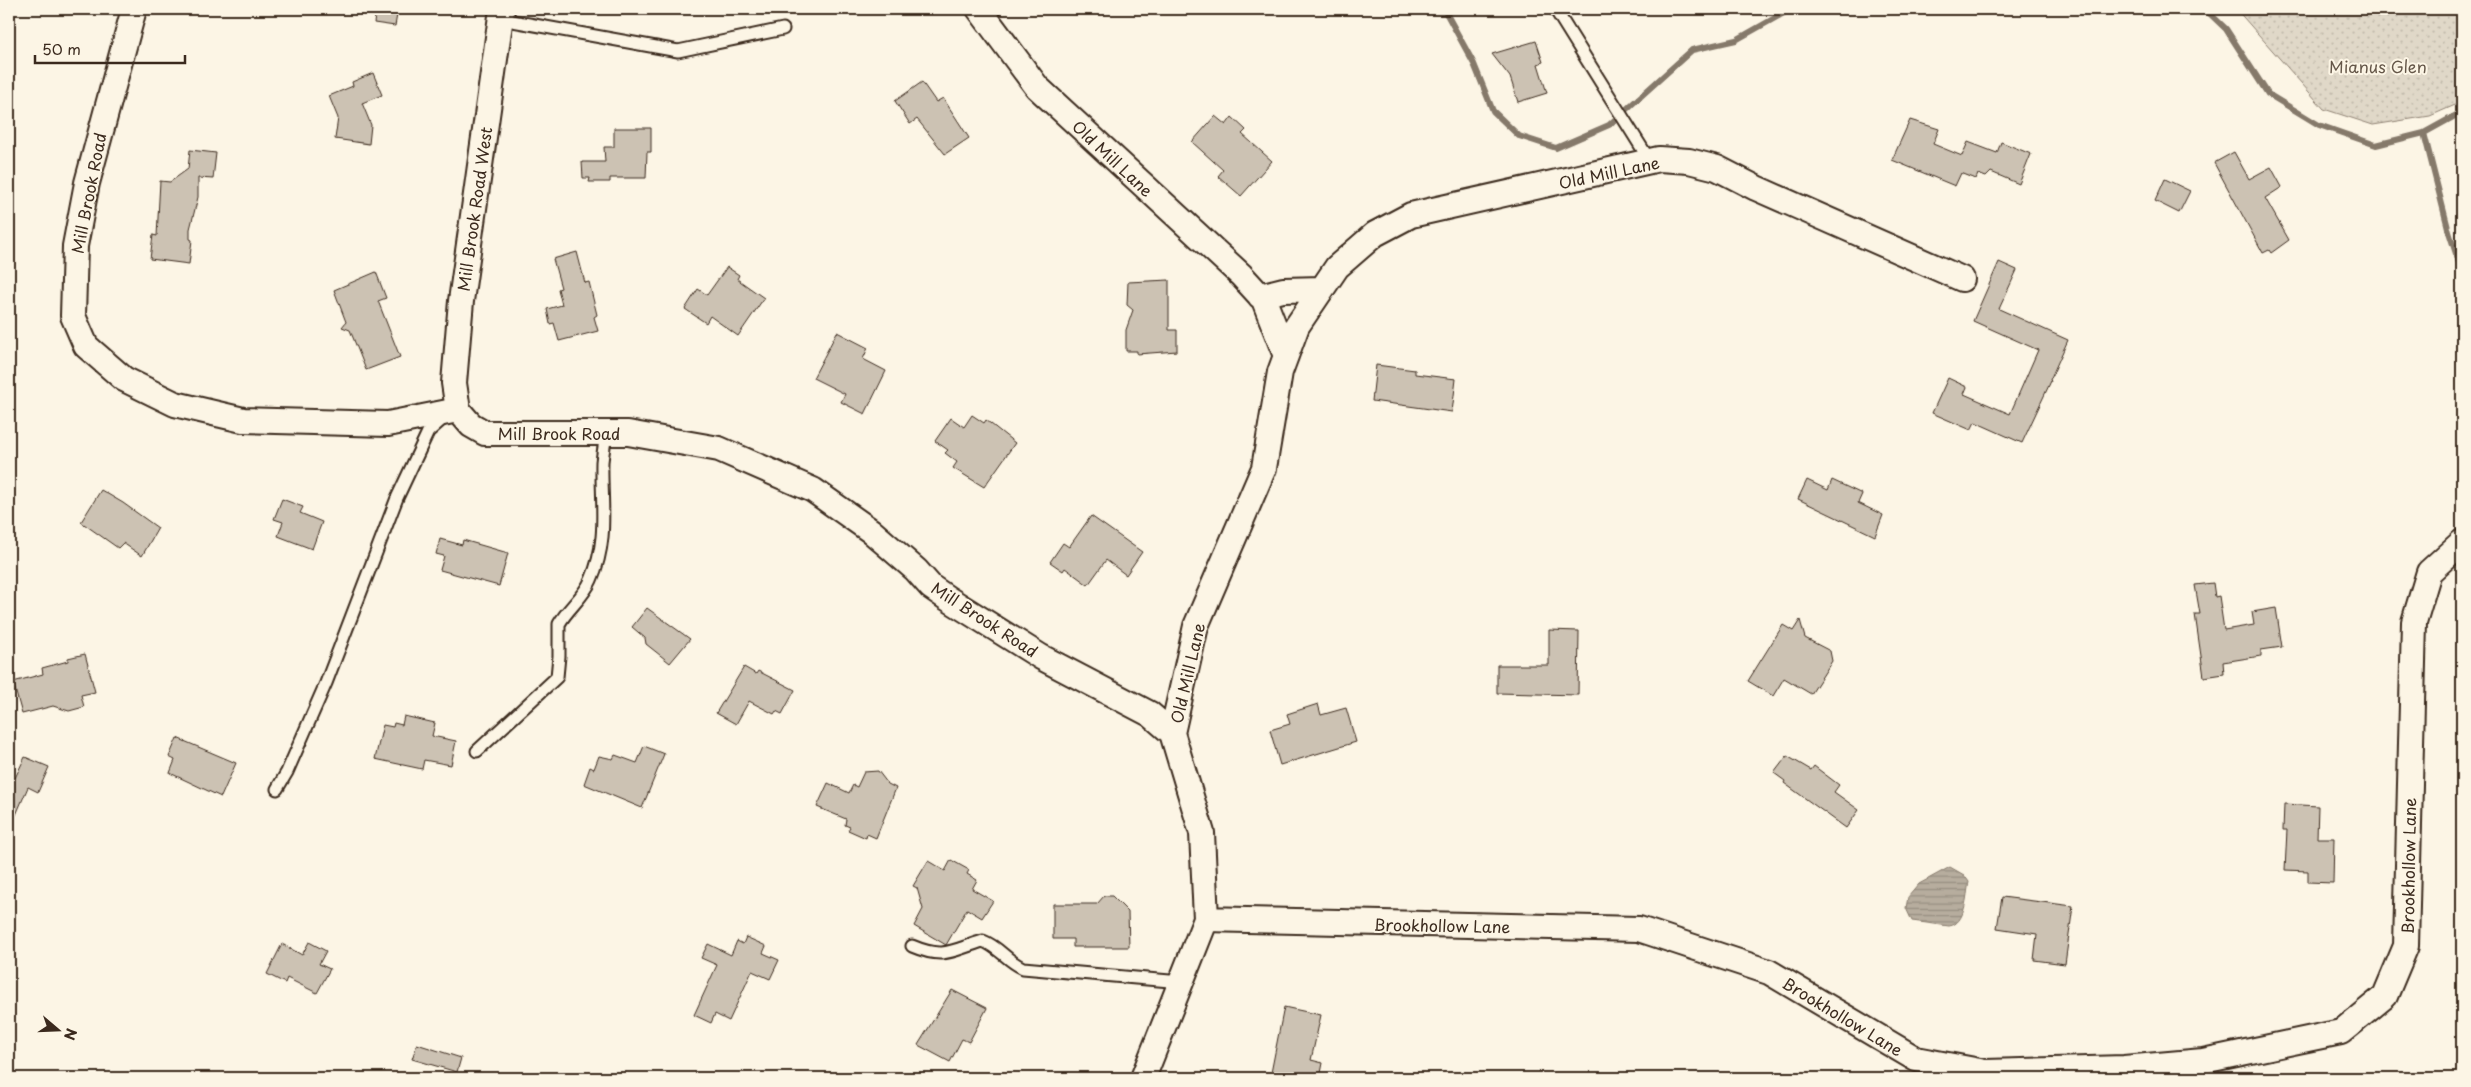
<svg xmlns="http://www.w3.org/2000/svg" width="2471" height="1087" font-family="'Playpen Sans',sans-serif">
  <style>
    .grass { fill: url(#grass-dots); stroke: #8e8173 }
    .water { fill: url(#water-rules); stroke: #85796b }
    .lines { fill: none; stroke-linecap: round; stroke-linejoin: round }
    .stream { stroke: #85796b; stroke-width: 6 }
    .building { fill: #ccc2b3; stroke: #3b2a1e }
    .service-casing { stroke: #3b2a1e; stroke-width: 15 }
    .minor-casing { stroke: #3b2a1e; stroke-width: 28 }
    .service { stroke: #fcf5e5; stroke-width: 11 }
    .minor { stroke: #fcf5e5; stroke-width: 24 }
    .labels { text-anchor: middle; dominant-baseline: central; stroke-width: 4; stroke-linejoin: round; paint-order: stroke }
    .park-label { font-size: 16px; fill: #645648; stroke: #fcf5e5 }
    .street-label { font-size: 16px; fill: #3b2a1e; stroke: #fcf5e5 }
  </style>
  <defs>
    <pattern id="grass-dots" width="8" height="8" patternUnits="userSpaceOnUse" patternTransform="scale(1.25)"><rect width="8" height="8" fill="#e0d8c8"/><path d="M2 2h.1M6 6h.1" fill="none" stroke="#c1baab" stroke-width="1.8" stroke-linecap="round"/></pattern>
    <pattern id="water-rules" width="6" height="5" patternUnits="userSpaceOnUse" patternTransform="scale(1.25)"><rect width="6" height="5" fill="#b7ad9e"/><path d="M0 2.5h6" fill="none" stroke="#968d80"/></pattern>
  </defs>
  <rect width="100%" height="100%" fill="#fcf5e5"/>
  <filter id="ink" filterUnits="userSpaceOnUse"><feTurbulence type="fractalNoise" baseFrequency=".02" numOctaves="2"/><feDisplacementMap in="SourceGraphic" scale="10" xChannelSelector="R" yChannelSelector="G"/><feConvolveMatrix kernelMatrix="1 2 1 2 8 2 1 2 1" color-interpolation-filters="sRGB"/></filter>
  <g filter="url(#ink)">
    <path class="grass" d="M2236 9H2462V102L2430 116 2373 125 2324 109Z"/>
    <path class="water" d="M1950 867 1964 875 1969 882C1966 896 1966 924 1949 926L1912 921 1906 908 1908 897 1919 884Z"/>
    <g class="lines">
      <path class="stream" d="M1444 9 1474 64 1493 111 1519 136 1556 148 1609 125 1692 50 1736 40 1791 9
        M2205 9 2226 29 2268 94 2319 125 2376 145 2424 133 2462 112
        M2424 133 2449 232 2462 272"/>
    </g>
    <path class="building" d="M376 9H398L395 26 374 23Z
      M1536 41 1543 62 1538 64 1547 93 1518 102 1510 77 1492 54Z
      M373 73 382 95 362 103 371 125 369 144 335 139 338 118 329 96 353 86 352 82Z
      M922 82 936 102 943 98 969 138 945 154 917 119 910 124 895 101Z
      M1215 116 1226 125 1232 117 1246 130 1242 134 1272 161 1241 196 1218 176 1223 170 1192 142Z
      M1910 120 1939 129 1933 144 1962 156 1968 142 1997 153 2001 142 2031 154 2019 184 1991 172 1986 177 1978 174 1976 179 1961 173 1955 186 1892 160Z
      M614 128H651V152H647L646 178H610V182H589L590 178H583L582 162H605L604 147H614Z
      M190 150 216 153 213 179 198 178V197L190 229V239L192 240 189 264 150 259 153 235 157 236 160 181 170 182 188 169Z
      M2234 152 2249 179 2271 167 2282 187 2265 198 2289 240 2271 253 2269 250 2263 253 2214 163Z
      M2165 179 2190 191 2179 213 2155 201Z
      M577 252 585 283 589 282 597 315 594 317 598 331 559 341 554 323 550 324 547 309 562 305 558 289 561 288 553 259Z
      M1999 262 2017 270 1999 309 2068 340 2050 380 2051 381 2022 443 1975 422 1971 430 1932 413 1948 378 1967 387 1964 394 2010 414 2038 350 1973 321Z
      M727 267 739 275 737 279 764 298 738 336 710 316 706 323 685 309 698 289 707 295Z
      M376 272 386 298 378 301 400 357 366 370 350 330 342 327 346 322 334 290Z
      M1169 280V330H1177V351L1137 354V351H1126V330L1133 310 1127 305 1128 282Z
      M837 332 868 348 863 359 886 371 865 414 841 402 845 394 813 378Z
      M1376 365 1415 370V374L1456 379 1452 412 1372 401Z
      M972 415 984 423 986 420 1015 443 984 487 953 468 957 462 945 453 948 450 935 441 951 418 964 427Z
      M1807 480 1828 490 1832 480 1862 494 1858 503 1883 515 1875 536 1798 499Z
      M101 490 123 503 158 528 142 556 123 543 118 548 81 522Z
      M282 499 303 507 300 513 322 522 312 549 278 536 283 522 274 519Z
      M1091 516 1142 552 1126 575 1106 560 1088 585 1065 568 1063 571 1050 562 1063 543 1069 547Z
      M440 539 462 545 463 540 508 553 499 586 440 570 444 556 436 554Z
      M2213 583 2215 597 2219 596 2224 630 2254 625 2252 612 2276 608 2282 647 2261 650V656L2223 662 2224 674 2204 677 2195 614H2200L2195 585Z
      M647 608 690 639 670 663 646 644 645 638 632 627Z
      M1800 620 1805 638 1830 651 1832 661 1811 694 1784 678 1773 696 1748 681 1783 625 1793 631Z
      M1549 630 1579 631 1578 695 1497 693V665H1549Z
      M85 654 95 692 81 695 84 707 69 711 53 706 22 714 13 682 43 674 42 668 68 661V658Z
      M744 667 756 674 758 671 795 690 782 714 776 711 774 714 749 701 736 724 716 713Z
      M1318 704 1321 715 1346 708 1356 742 1280 765 1270 730 1290 724 1287 714Z
      M404 716 435 723 432 736 456 741 451 765 424 760 422 769 375 759 383 725 393 727 394 723 402 725Z
      M177 738 236 763 221 797 170 773 175 760 169 757Z
      M644 746 664 754 642 808 584 784 590 767 594 769 599 756 613 759 615 755 637 763Z
      M1787 756 1811 770 1814 766 1839 785 1834 792 1859 810 1846 828 1784 783 1785 781 1774 773Z
      M25 757 49 767 38 792 28 787 9 831V775L15 778Z
      M878 771 888 784 896 788 876 838 867 834 866 838 848 830 850 827 845 825 846 819 817 807 828 783 849 793 853 785 857 787 864 772Z
      M2284 804 2318 806 2317 838H2334L2333 883 2308 882V871L2285 870 2287 830H2283Z
      M951 860 969 870 967 874 977 880 972 889 993 901 982 918 967 909 946 945 914 926 923 909 917 888 913 886 928 861 945 871Z
      M1104 896H1112L1128 912 1129 947H1073V939H1053V904H1097Z
      M2002 897 2073 906 2065 964 2034 960 2037 934 1997 928Z
      M746 937 766 946 763 953 779 960 770 979 752 971 729 1021 715 1014 711 1023 694 1015 717 965 701 958 708 944 731 955 737 941 743 944Z
      M309 942 326 951 319 964 330 969 317 993 287 978 285 983 267 974 282 944 302 955Z
      M952 990 987 1008 969 1042 962 1039 950 1062 918 1045Z
      M1284 1007 1321 1015 1311 1060 1323 1063 1320 1078H1285V1076L1271 1073Z
      M417 1044 461 1058 457 1072 412 1059Z"/>
    <g class="lines">
      <defs>
        <path id="service" d="M1555 9 1650 161
          M501 19 678 51 783 29
          M477 751 557 677 559 656V624C568 608 583 598 591 580 609 540 601 503 602 462 603 452 605 442 606 431
          M277 789 287 772 326 683 397 498 428 432 445 417
          M912 946C945 960 952 950 983 941 999 947 1007 961 1023 968L1181 982"/>
        <path id="minor" d="M134 9 87 183 75 246 73 316 86 346 124 379 175 404 243 420 388 424 458 410
          M979 9 1037 87 1241 275 1264 300 1286 356
          M1260 296 1283 290 1322 289
          M458 410 471 425 485 433H628L719 449 813 490 871 531 916 570 931 587 947 598 1041 657 1150 714 1172 733
          M458 410 454 383 461 301 502 9
          M1206 919 1639 929 1769 972 1916 1059 1985 1072 2124 1068 2203 1061 2341 1032 2385 996 2406 946 2414 622 2429 572 2462 542
          M1143 1078 1206 919 1202 833 1172 733 1196 626 1264 468 1280 372 1297 326 1337 267 1375 234 1411 215 1659 159 1689 161 1717 168 1756 188 1962 279"/>
      </defs>
      <use href="#service" class="service-casing"/>
      <use href="#minor" class="minor-casing"/>
      <use href="#service" class="service"/>
      <use href="#minor" class="minor"/>
    </g>
  </g>
  <g class="labels">
    <g class="park-label">
      <text x="2378" y="66">Mianus Glen</text>
    </g>
    <g class="street-label">
      <text transform="translate(1113 158) rotate(43)">Old Mill Lane</text>
      <text transform="translate(1609 172) rotate(-12)">Old Mill Lane</text>
      <text transform="translate(88 193) rotate(-79)">Mill Brook Road</text>
      <text transform="translate(474 209) rotate(-82)">Mill Brook Road West</text>
      <text x="559" y="433">Mill Brook Road</text>
      <text transform="translate(985 619) rotate(33)">Mill Brook Road</text>
      <text transform="translate(1187 673) rotate(-77)">Old Mill Lane</text>
      <text transform="translate(2408 866) rotate(-89)">Brookhollow Lane</text>
      <text transform="translate(1442 925) rotate(1)">Brookhollow Lane</text>
      <text transform="translate(1843 1016) rotate(31)">Brookhollow Lane</text>
    </g>
  </g>
  <rect width="2471" height="1087" fill="none" stroke="#fcf5e5" stroke-width="30"/>
  <rect x="15" y="15" width="2441" height="1057" fill="none" stroke="#3b2a1e" stroke-width="2" filter="url(#ink)"/>
  <g transform="translate(58 1030) rotate(109)" stroke="#fcf5e5" stroke-width="4" paint-order="stroke">
  <path d="M0-4L9 19L0 12L-9 19Z" fill="#3b2a1e"/>
  <text y="-8" font-size="14" font-weight="bold" text-anchor="middle" fill="#3b2a1e">N</text>
  </g>
  <path d="M35 55v8h150v-8" fill="none" stroke="#3b2a1e" stroke-width="2.5"/>
  <text x="42" y="55" font-size="15" fill="#3b2a1e" stroke="#fcf5e5" stroke-width="4" paint-order="stroke">50 m</text>
</svg>
